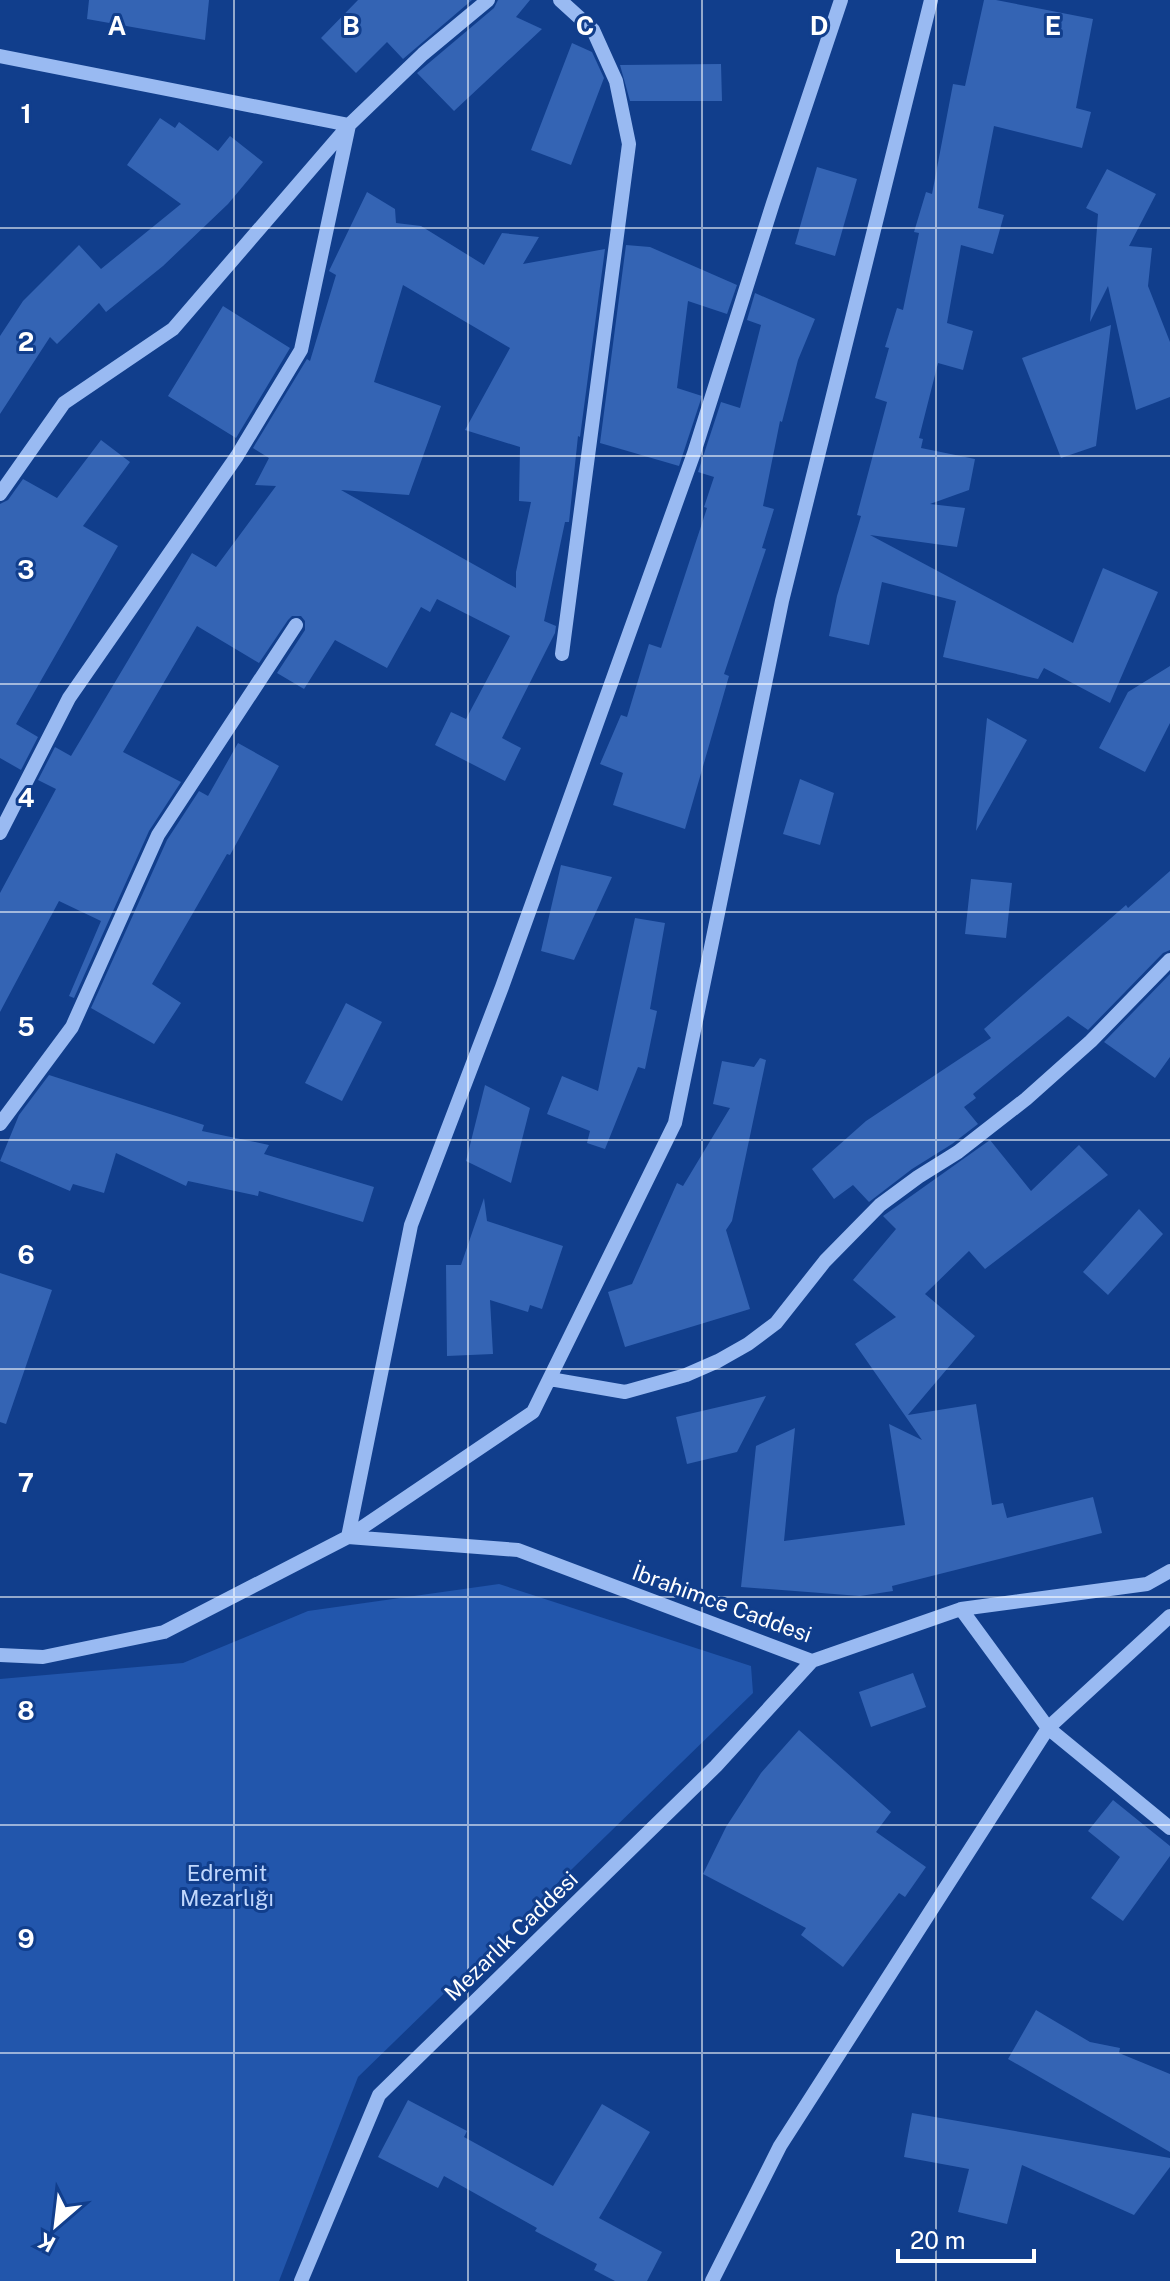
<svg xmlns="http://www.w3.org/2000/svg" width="1170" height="2281" font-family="'Public Sans',sans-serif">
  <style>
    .green { fill: #2256ac }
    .building { fill: #3464b4; fill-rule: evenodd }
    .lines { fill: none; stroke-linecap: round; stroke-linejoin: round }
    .minor { stroke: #99baf2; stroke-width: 14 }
    .grid { fill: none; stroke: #fff; stroke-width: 2; stroke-opacity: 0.55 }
    .labels { text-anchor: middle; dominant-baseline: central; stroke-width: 6; stroke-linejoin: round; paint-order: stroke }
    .street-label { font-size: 22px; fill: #fff; stroke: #113e8c }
    .park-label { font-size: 22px; fill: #c0d7fd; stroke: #113e8c }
    .grid-label { font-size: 26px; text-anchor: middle; font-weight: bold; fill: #fff; stroke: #113e8c; stroke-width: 6; stroke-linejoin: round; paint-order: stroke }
  </style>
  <rect width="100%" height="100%" fill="#113e8c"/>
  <path class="green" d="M499 1584 751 1666 753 1693 358 2077 279 2281H0V1679L183 1663 308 1611Z"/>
  <path class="building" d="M89 0H209L205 40 87 19Z
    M358 0H472L403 59 387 42 356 73 321 38Z
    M498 0H530L516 17 542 29 454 111 417 73 494 8Z
    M984 0H996L1093 19 1076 108 1091 112 1082 148 994 126 978 208 1004 215 993 254 961 245 947 323 973 331 963 370 938 363 919 438 923 439 921 448 975 459 969 490 930 504 965 508 957 547 870 535 1073 643 1103 568 1158 592 1110 703 1044 668 1038 679 943 657 956 601 882 582 869 645 829 636 837 596 861 516 857 515 887 402 875 398 889 348 885 347 897 308 903 310 919 233 914 232 926 192 932 194 953 84 965 86Z
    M572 43 592 52 604 78 571 165 531 150Z
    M721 64 722 101H630L620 65Z
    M160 118 175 128 179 122 218 151 230 136 263 162 228 204 163 266 106 312 99 303 57 344 50 337 0 414V336L23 301 79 245 101 269 181 204 127 165Z
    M817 167 857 179 835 256 795 244Z
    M1107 169 1156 194 1129 246 1152 248 1148 286 1170 342V397L1136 410 1108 286 1090 322 1098 214 1086 208Z
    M367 192 395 209 396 223 421 226 484 265 502 233 539 237 523 264 605 249 580 437 578 436 569 522H565L544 621 556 626 555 633 502 738 521 748 505 781 435 745 451 712 466 719 510 636 437 599 430 612 421 607 387 668 335 640 304 689 277 673 305 630V621L301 616H292L288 620 259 663 197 626 123 752 181 782 149 831 74 998 69 996 101 921 59 901 0 1012V893L56 789 38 780 55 747 71 756 192 553 216 567 276 486 255 485 269 458 253 448 307 359 310 361 336 275 329 271ZM403 285 510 348 465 430 520 447 519 501 531 502 516 572V588L341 490 409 495 441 406 374 382Z
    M626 245 650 247 737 285 727 314 688 301 677 388 702 396 679 466 600 443Z
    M755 293 815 319 798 360 782 422 780 421 763 506 774 509 762 548 766 549 724 674 729 676 685 829 613 805 623 773 600 764 621 715 627 717 649 644 661 648 707 508 704 507 714 477 698 472 721 402 740 408 761 325 747 320Z
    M223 306 290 348 236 438 168 396Z
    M1111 325 1096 446 1061 458 1022 358Z
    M101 440 130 462 83 526 118 546 16 724 38 737 21 770 0 758V504L8 500 23 479 57 498Z
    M1170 666V723L1145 772 1099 748 1128 692Z
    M987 718 1027 740 976 831Z
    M238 743 279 766 230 855 227 854 152 984 181 1003 154 1044 91 1008 167 840 199 791 208 796Z
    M800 779 834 793 820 845 783 834Z
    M561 865 612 877 574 960 541 951Z
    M1170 871V950L1163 953 1088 1030 1068 1016 973 1094 976 1098 964 1107 978 1124 952 1144 912 1169 869 1202 853 1185 834 1199 812 1169 866 1121 991 1038 984 1029 1126 905 1128 908Z
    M971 879 1012 883 1006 938 965 934Z
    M635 918 665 923 650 1009 657 1011 645 1069 638 1067 605 1149 587 1143 590 1131 547 1114 562 1076 598 1091Z
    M1170 974V1057L1155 1078 1104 1042Z
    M346 1003 382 1022 342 1101 305 1083Z
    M760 1058 766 1060 732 1221 726 1230 750 1309 625 1347 608 1292 632 1284 677 1183 683 1186 730 1108 713 1104 722 1061 754 1067Z
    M49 1075 204 1125 202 1131 269 1145 264 1154 374 1187 363 1222 259 1191 258 1196 188 1181 186 1186 116 1153 104 1193 73 1184 70 1191 0 1161 19 1115Z
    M485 1085 530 1108 511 1183 466 1161Z
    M990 1140 1031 1191 1079 1145 1108 1175 985 1269 969 1251 925 1294 975 1336 908 1415 976 1404 992 1505 1003 1503 1007 1518 1093 1497 1102 1533 892 1586 893 1591 860 1596 741 1587 756 1446 795 1428 784 1541 905 1525 889 1424 922 1440 855 1344 896 1317 853 1280 896 1229 883 1216Z
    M484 1198 487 1221 563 1246 542 1309 530 1305 528 1312 490 1300 493 1354 447 1356 446 1265H461Z
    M1139 1209 1163 1234 1108 1295 1083 1272Z
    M0 1273 52 1290 6 1424 0 1422Z
    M766 1396 737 1452 687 1464 676 1417Z
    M913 1673 926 1707 871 1727 859 1692Z
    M799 1730 891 1812 876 1832 926 1867 905 1897 899 1893 843 1967 801 1935 806 1928 703 1874 726 1827 761 1773Z
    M1113 1800 1170 1846V1856L1123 1921 1091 1898 1120 1857 1088 1831Z
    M1036 2010 1090 2042 1120 2048 1119 2053 1170 2074V2152L1008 2059Z
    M408 2100 467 2131 464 2137 553 2186 602 2104 650 2132 599 2218 662 2252 647 2281H615L594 2270 597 2264 535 2231 537 2228 444 2176 438 2188 378 2157Z
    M912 2113 1170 2158V2167L1134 2215 1022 2165 1007 2224 958 2212 969 2169 904 2157Z"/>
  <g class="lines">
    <path class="minor" d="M560 0 593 30 616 81 629 144 562 654
      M0 56 349 125 301 350 237 456 69 698 0 833
      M0 494 64 403 173 329 349 125 423 54 488 0
      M0 1124 72 1027 158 835 296 625
      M550 1379 625 1392 686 1375 718 1361 748 1344 776 1323 825 1261 880 1205 918 1177 958 1152 1026 1099 1091 1041 1170 960
      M348 1537 411 1225 502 987 694 453 773 203 841 0
      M348 1537 518 1550 812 1661 961 1609 1147 1584 1170 1571
      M961 1609 1048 1728 1170 1828
      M0 1655 43 1657 164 1632 348 1537 533 1412 675 1123 782 601 931 0
      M301 2281 379 2095 716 1766 812 1661
      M712 2281 780 2146 1048 1728 1170 1616"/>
  </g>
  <path class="grid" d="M234 0V2281M468 0V2281M702 0V2281M936 0V2281M0 228H1170M0 456H1170M0 684H1170M0 912H1170M0 1140H1170M0 1369H1170M0 1597H1170M0 1825H1170M0 2053H1170"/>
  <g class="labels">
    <g class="street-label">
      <text transform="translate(722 1603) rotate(20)">İbrahimce Caddesi</text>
      <text transform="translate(511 1936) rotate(-44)">Mezarlık Caddesi</text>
    </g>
    <g class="park-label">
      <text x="227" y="1873">Edremit<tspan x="227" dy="25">Mezarlığı</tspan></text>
    </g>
  </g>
  <g class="grid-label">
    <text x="117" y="35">A</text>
    <text x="351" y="35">B</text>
    <text x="585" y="35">C</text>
    <text x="819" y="35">D</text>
    <text x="1053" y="35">E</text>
    <text x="26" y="123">1</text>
    <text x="26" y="351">2</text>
    <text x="26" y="579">3</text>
    <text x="26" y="807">4</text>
    <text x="26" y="1036">5</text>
    <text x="26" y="1264">6</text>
    <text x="26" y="1492">7</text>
    <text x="26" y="1720">8</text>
    <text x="26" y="1948">9</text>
  </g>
  <g transform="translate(56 2225) rotate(208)" stroke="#113e8c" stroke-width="6" paint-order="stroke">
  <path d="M0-6L14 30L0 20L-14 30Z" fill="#ffffff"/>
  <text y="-12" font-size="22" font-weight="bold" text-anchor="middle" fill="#ffffff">K</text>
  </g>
  <path d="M898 2249v12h136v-12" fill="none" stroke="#ffffff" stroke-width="4"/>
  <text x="910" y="2249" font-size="24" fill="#ffffff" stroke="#113e8c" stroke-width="6" paint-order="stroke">20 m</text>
</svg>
